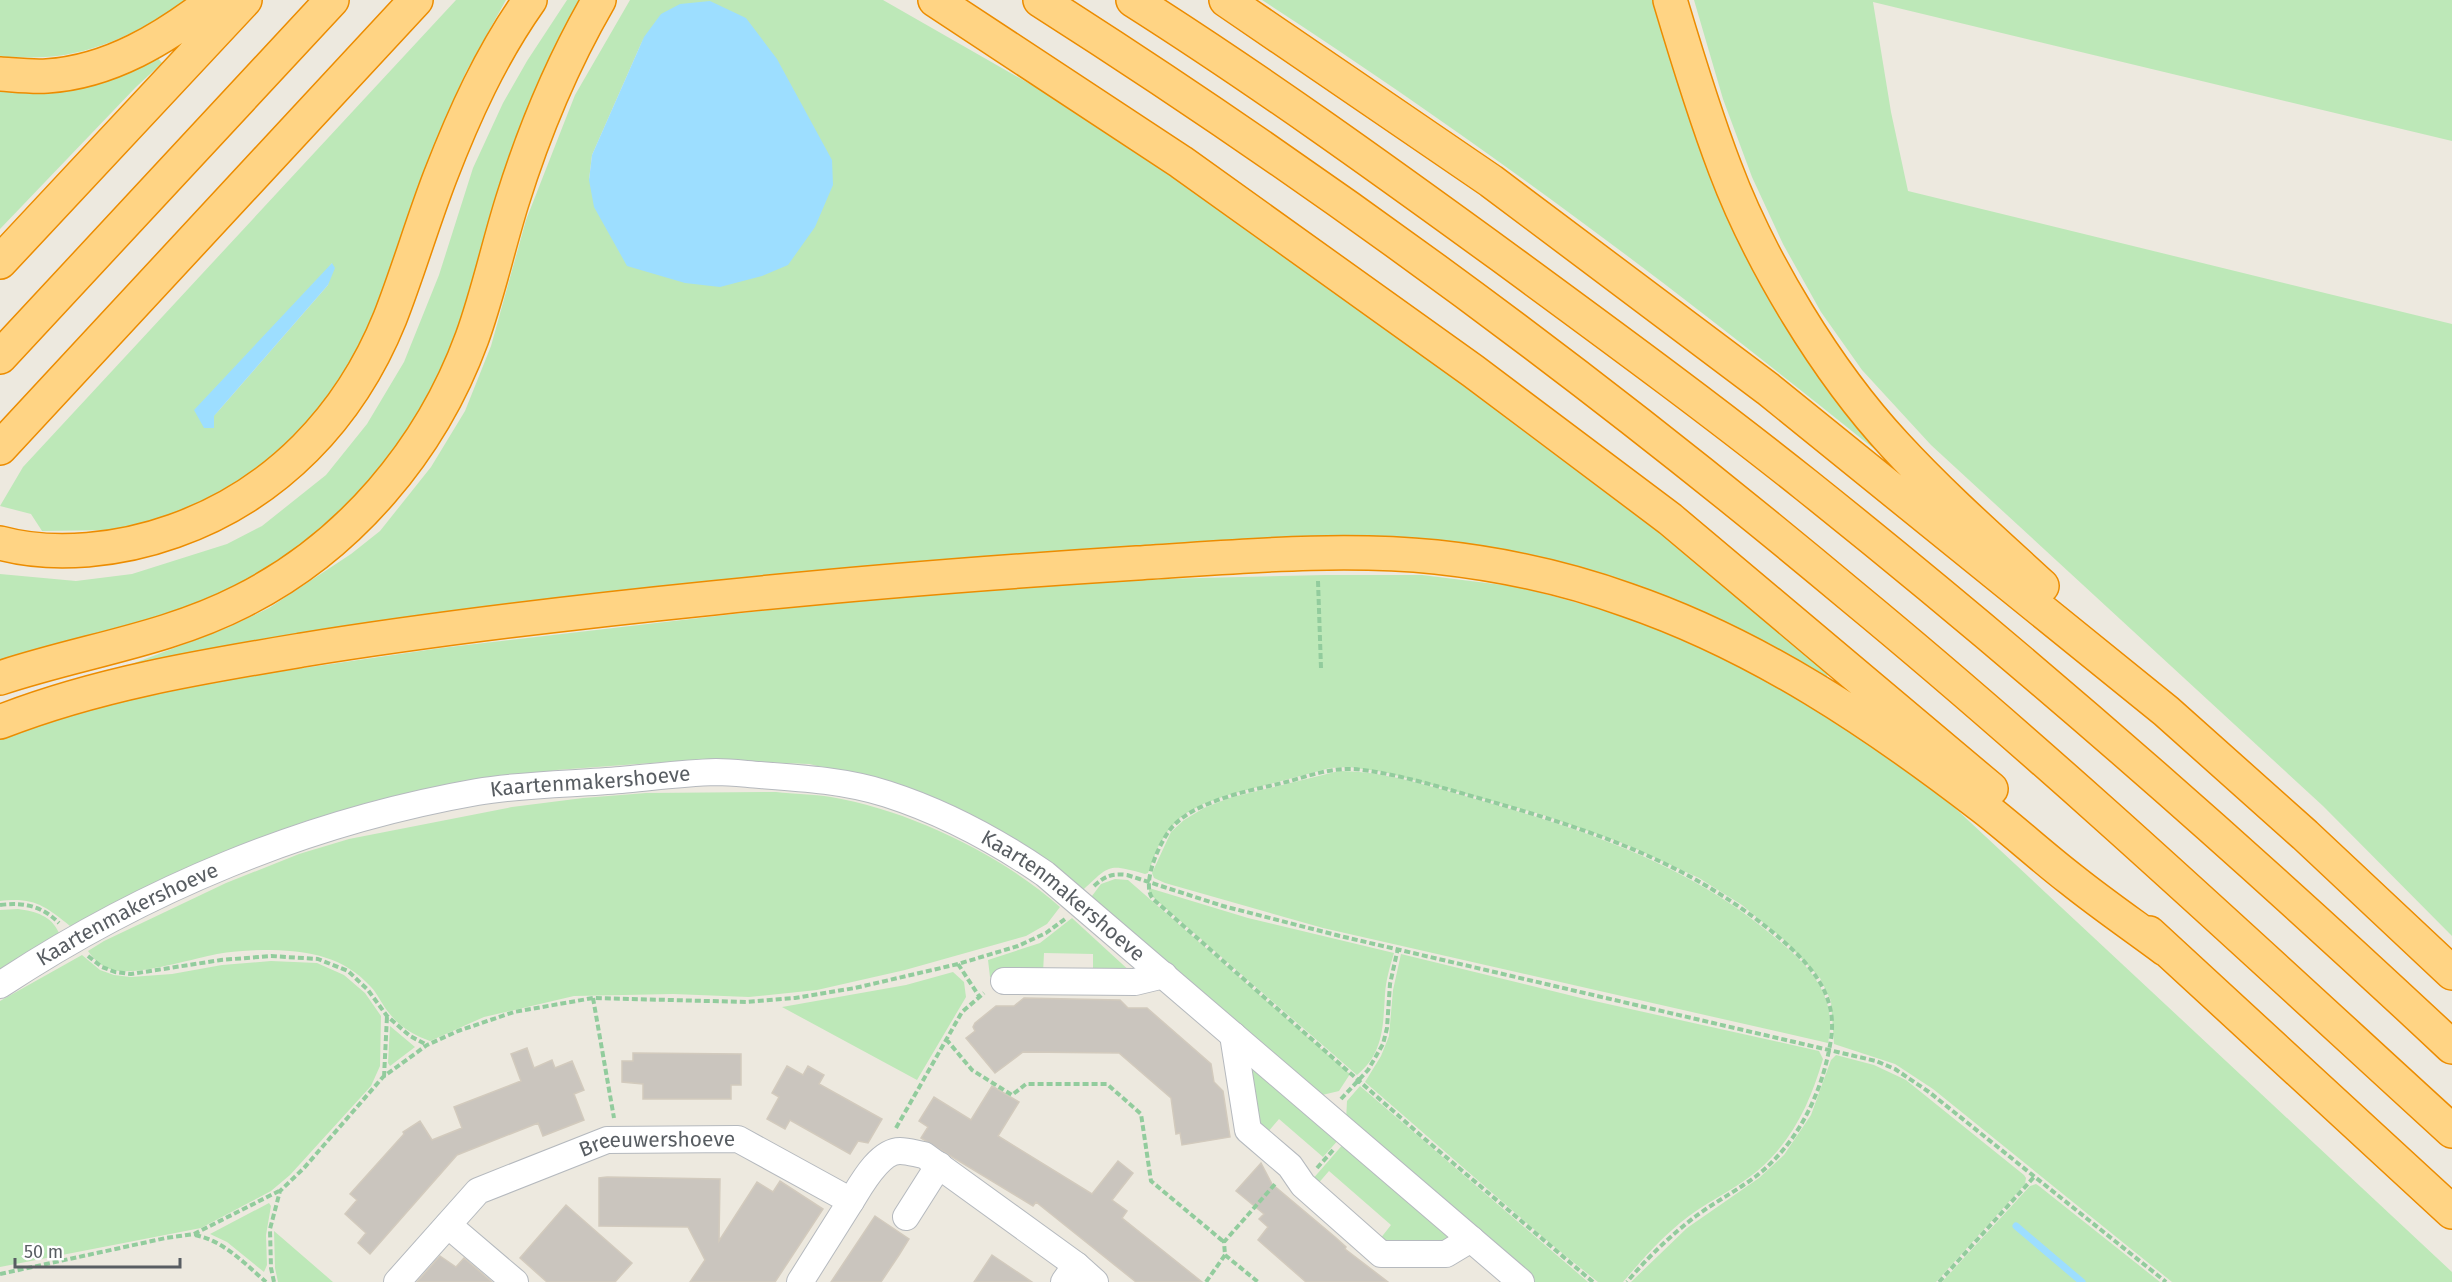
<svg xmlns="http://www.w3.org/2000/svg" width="2452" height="1282" font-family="'Fira Sans',sans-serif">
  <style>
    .green { fill: #bde8b8; fill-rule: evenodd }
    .water { fill: #9ddeff }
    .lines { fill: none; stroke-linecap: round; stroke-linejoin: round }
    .stream { stroke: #9ddeff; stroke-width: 7 }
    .building { fill: #cac5be; stroke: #d2cabd; stroke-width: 1.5 }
    .minor-casing { stroke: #b5b9be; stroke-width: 28 }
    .motorway-casing { stroke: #ec8c00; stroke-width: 36 }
    .path { stroke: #92cc9d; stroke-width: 4; stroke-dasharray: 6 3; stroke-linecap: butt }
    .minor { stroke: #fff; stroke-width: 26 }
    .motorway { stroke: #ffd484; stroke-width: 33 }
    .labels { text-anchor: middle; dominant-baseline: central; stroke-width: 4.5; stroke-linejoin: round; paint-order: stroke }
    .street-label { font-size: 21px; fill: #585d62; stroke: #fff }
  </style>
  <rect width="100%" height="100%" fill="#ede9df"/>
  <path class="green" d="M0 0H186C146 29 96 54 46 57 31 58 15 57 0 57Z
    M456 0H506L466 72 447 115 374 316 346 373 327 400 296 438 261 468 224 492 175 514 115 530 42 531 31 514 0 506 23 467ZM332 263 328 285 214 416Z
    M567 0H586L439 392 340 522 228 598 0 667V574L76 581 132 574 227 544 262 526 326 475 367 424 404 362 439 275 473 168 503 103 527 61Z
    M630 0H883L1058 100 1176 178 1372 315 1548 445 1705 567 1831 670 1823 682 1719 624 1371 549 116 670 227 628 269 608 351 554 380 531 431 467 465 411 491 346 526 220 575 95ZM644 37 589 180 592 155Z
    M1262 0H1666L1759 255 1969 525C1842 423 1715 320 1583 223 1478 145 1371 71 1262 0Z
    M1694 0H2452V141L1873 2 1891 112 1908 191 2452 324V936L2323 806 1931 445 1862 370 1821 312 1783 244 1752 177 1723 99Z
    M156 56 162 63 136 87 0 229V84Z
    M1325 575H1422L1519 587 1637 619 1747 667 1884 752 1955 808 2452 1272V1282H2172L1933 1089 1895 1064 1834 1044 1831 1001 1820 978 1783 939 1742 905 1699 878 1625 844 1540 814 1384 772 1349 767 1330 768 1228 795 1203 804 1183 815 1169 829 1158 847 1148 873 1145 874C1108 864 1111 864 1083 890L1049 862 1013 839 847 773 809 764 724 761 665 762 556 770 521 778 479 782 76 927 70 926C45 906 34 897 0 901V739L55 718 130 698 222 680 441 648 862 599 1119 580Z
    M1339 771C1384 771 1429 786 1472 798 1582 829 1691 864 1778 940 1811 968 1838 997 1828 1043L1323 928 1165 883 1154 878 1152 873 1171 832 1184 820 1204 808 1229 798Z
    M776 792C794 794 813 794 831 797 909 810 1002 855 1060 907L1047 924 1026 936 905 970 817 990 749 997 673 994 574 996 484 1017 430 1041C413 1035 400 1027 389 1013 382 1005 378 994 371 987 344 957 310 951 272 950 254 950 234 951 217 954 191 959 138 976 113 970 102 967 94 960 88 951L104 941 226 883 299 854 349 839 512 807 583 798 646 793Z
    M1115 879 1128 880 1350 1074 1339 1091 1318 1096 1089 900 1101 884Z
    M1149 888 1248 918 1394 953C1390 966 1386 980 1385 994 1383 1025 1384 1053 1357 1075L1154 898 1149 892Z
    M18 909C35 911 52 916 59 933L58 938 0 973V910Z
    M1072 918 1133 974H1093V954L1044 953 1043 973 990 977 988 960 1040 943Z
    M1401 954 1581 998 1819 1051 1823 1059C1811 1100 1795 1136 1763 1166 1744 1183 1721 1195 1699 1209 1670 1228 1645 1256 1623 1282H1598L1551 1244 1365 1082 1381 1056 1389 1036 1393 990Z
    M82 955 100 970 114 975 131 977 172 974 222 965 271 961 317 963 344 975 365 993 381 1016 380 1066 371 1086 290 1175 271 1191 258 1198 201 1228 0 1267V1001Z
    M953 972 964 982 966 997 917 1080 782 1007 906 985Z
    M390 1026 415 1047 390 1066 388 1063Z
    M1836 1055 1874 1065 1906 1080 2024 1175 2026 1178 2025 1184 1936 1282H1631L1687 1228 1759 1178 1784 1155 1811 1115 1831 1060Z
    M1254 1063 1340 1138 1323 1157 1279 1119 1267 1133 1257 1126 1247 1071Z
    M1360 1086 1588 1282H1534L1346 1121 1347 1101Z
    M1345 1142 1451 1233 1441 1245 1385 1246 1380 1239 1391 1225 1329 1171 1316 1186 1311 1181Z
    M2036 1184 2039 1186 2160 1282H1942L2030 1186Z
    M269 1203 271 1206 266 1235 267 1265 264 1272 227 1242 210 1234Z
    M274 1231 333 1282H278L275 1268Z"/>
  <path class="water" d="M710 1 746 18 777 59 832 160 833 185 815 227 788 265 762 276 720 287 685 283 627 266 594 207 589 180 592 155 644 37 661 14 680 4Z
    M332 263 335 268 328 285 214 416V428H204L194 410Z"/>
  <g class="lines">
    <path class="stream" d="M2016 1226 2082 1282"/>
  </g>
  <path class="building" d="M1024 998 1120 1000 1128 1008H1147L1211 1064 1214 1082 1223 1091 1230 1137 1182 1145 1180 1133 1176 1134 1171 1098 1119 1053 1023 1052 995 1073 966 1038 975 1031 973 1027 975 1023 996 1006H1014Z
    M527 1048 534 1068 552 1060 555 1068 572 1061 584 1090 574 1094 584 1120 543 1136 538 1123 457 1155 370 1254 358 1243 366 1233 345 1214 357 1200 350 1194 404 1134 403 1132 420 1121 432 1140 462 1128 454 1107 521 1081 511 1054Z
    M633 1053 741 1054V1085H731V1099H643V1084L622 1082V1061H633Z
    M787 1066 803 1075 808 1066 824 1075 819 1084 882 1119 868 1143 858 1141 850 1154 790 1120 785 1129 767 1119 779 1097 772 1093Z
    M992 1086 1019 1102 998 1136 1092 1194 1118 1161 1133 1173 1112 1200 1127 1211 1122 1218 1202 1282H1136L1036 1202 1033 1206 921 1138 928 1127 919 1121 934 1097 971 1120Z
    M1261 1163 1272 1184 1335 1237 1346 1247 1345 1249 1388 1282H1306L1258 1240 1268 1227 1259 1219 1264 1214 1236 1191Z
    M607 1177 720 1179 719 1241 757 1182 773 1192 780 1181 823 1209 775 1282H690L705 1260 688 1227 599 1226V1178Z
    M566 1205 632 1263 615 1282H547L520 1258Z
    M875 1216 909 1239 899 1255 881 1282H831Z
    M992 1255 1032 1282H974Z
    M440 1256 456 1267 464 1258 492 1282H417Z"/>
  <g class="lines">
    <defs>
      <g id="minor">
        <path d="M1004 981 1135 982 1164 975"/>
        <path id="s1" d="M0 985C144 890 306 822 477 792 523 784 574 784 621 780 653 777 684 773 716 772 731 772 746 774 760 775 802 778 847 781 887 794 943 812 997 841 1045 874L1521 1282"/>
        <path d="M1233 1035 1248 1130 1290 1166 1303 1185 1381 1254H1446L1471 1239"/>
        <path d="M851 1201C861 1185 879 1151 900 1151 908 1151 917 1154 924 1155L1076 1265 1095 1282"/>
        <path d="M906 1217 939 1165"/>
        <path d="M448 1225 515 1282"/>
        <path id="s2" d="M397 1282 478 1191 607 1140 738 1139 851 1201 800 1282"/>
        <path d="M1064 1282 1076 1265"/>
      </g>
      <path id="motorway" d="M935 0 1181 162 1473 371 1670 519 1991 789
        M1040 0C1324 181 1596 382 1854 598 2060 768 2255 951 2452 1131
        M1133 0C1259 80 1381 168 1502 256 1604 331 1707 406 1806 485 2029 663 2244 852 2452 1047
        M1226 0 1491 181 1768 389 2166 711 2305 835 2452 973
        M1670 0C1687 57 1704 113 1725 168 1760 261 1827 372 1895 445 1941 495 1992 540 2042 586
        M0 74C15 75 32 77 47 76 110 72 165 38 214 0
        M0 262 245 0
        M0 357 332 0
        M0 448 416 0
        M0 543C55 558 121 550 174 531 276 495 350 417 390 318 408 272 422 224 440 177 464 115 491 55 530 0
        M0 678C81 651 166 640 242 601 349 547 431 450 472 338 488 294 498 247 512 202 534 131 562 64 599 0
        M0 722C97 684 200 667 302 650 438 628 575 612 713 598 854 583 995 572 1137 563 1236 557 1337 547 1436 557 1501 564 1566 578 1627 600 1758 645 1874 723 1983 807 2014 831 2042 857 2072 880 2102 904 2134 926 2165 949
        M2149 933 2452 1212"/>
    </defs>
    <use href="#minor" class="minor-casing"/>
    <use href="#motorway" class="motorway-casing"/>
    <path class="path" d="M1318 581 1321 668
      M1094 886C1105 876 1112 873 1127 875L1223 906 1340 936 1876 1061 1895 1069 1929 1092 2166 1282
      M0 905C24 902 42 906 59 923
      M88 956 102 967 115 972 131 974 221 960 271 956 318 959 348 971 368 990 387 1016 410 1036 427 1045
      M958 964 979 996
      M593 998 614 1118
      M946 1039 972 1070 1012 1095 1026 1084H1107L1141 1114 1151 1181 1224 1242
      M384 1077 387 1016
      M1341 1099 1368 1070 1383 1044 1387 1028 1390 984 1398 948
      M896 1128 962 1012 984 993
      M1317 1168 1334 1149
      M195 1235C224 1241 244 1263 266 1282
      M1225 1255 1258 1282
      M0 1274 166 1238 194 1234 279 1191
      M274 1282 271 1268 270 1229 280 1191 304 1168 383 1077 427 1045 458 1031 514 1012 593 998 747 1002 795 998 855 988 958 964 1018 946 1046 933 1065 919
      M1206 1282 1225 1255 1224 1242 1276 1183
      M1593 1282 1426 1140 1153 899C1140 884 1161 838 1174 825 1187 812 1204 805 1221 799 1243 791 1267 787 1290 781 1311 775 1331 768 1354 769 1395 773 1436 786 1475 797 1585 828 1687 860 1776 935 1809 963 1838 993 1831 1039 1823 1092 1798 1144 1755 1177 1736 1191 1715 1202 1696 1216 1671 1235 1647 1258 1627 1282
      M1939 1282 2034 1177"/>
    <use href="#minor" class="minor"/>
    <use href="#motorway" class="motorway"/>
  </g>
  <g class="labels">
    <g class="street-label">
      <text stroke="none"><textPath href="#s1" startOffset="632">Kaartenmakershoeve</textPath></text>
      <text stroke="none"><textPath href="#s1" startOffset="1136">Kaartenmakershoeve</textPath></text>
      <text stroke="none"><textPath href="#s1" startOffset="146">Kaartenmakershoeve</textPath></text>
      <text stroke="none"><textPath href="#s2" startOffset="310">Breeuwershoeve</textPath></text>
    </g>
  </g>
  <path d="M15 1258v9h165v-9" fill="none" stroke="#585d62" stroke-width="3"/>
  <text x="24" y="1258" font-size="18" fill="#585d62" stroke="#ffffff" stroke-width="4.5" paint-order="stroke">50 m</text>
</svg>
